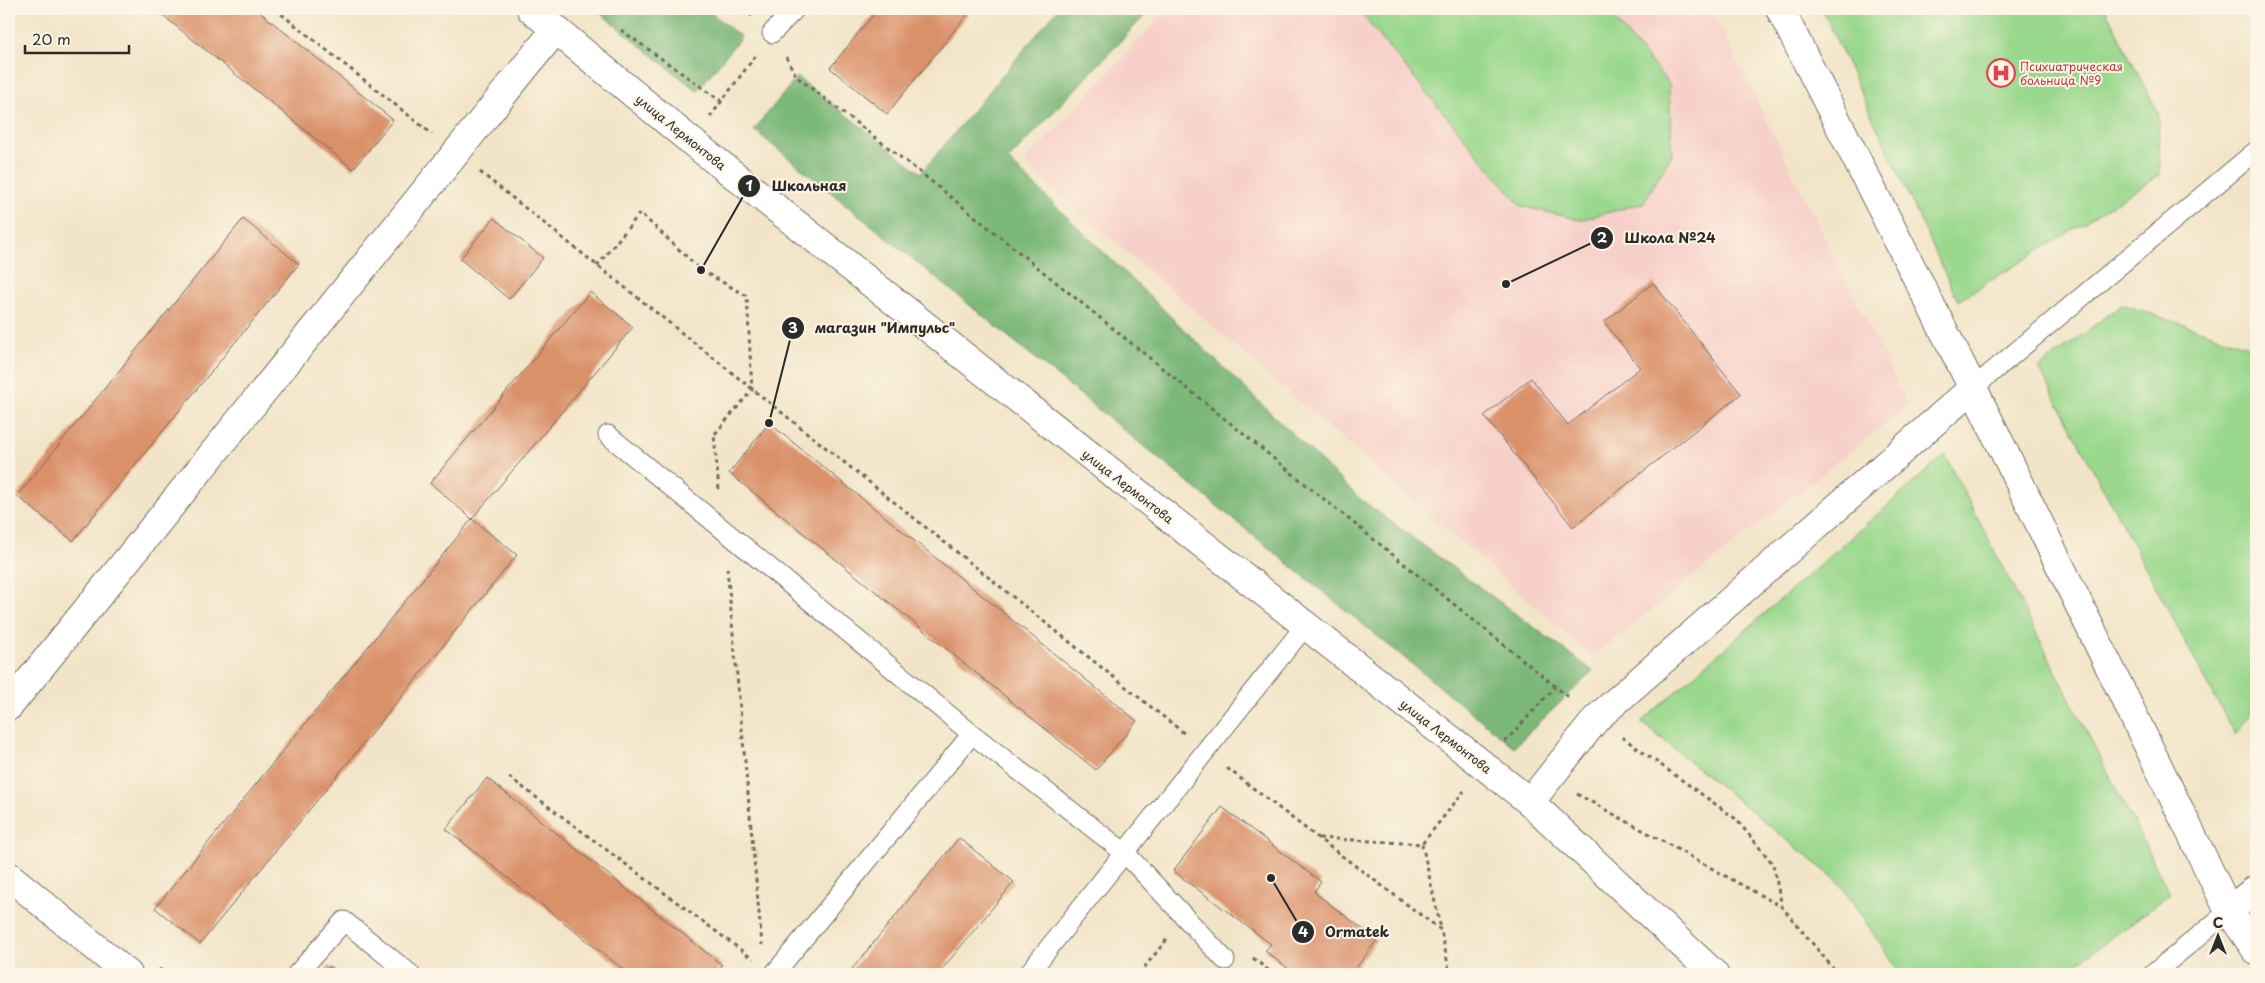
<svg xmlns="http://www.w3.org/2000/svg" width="2265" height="983" font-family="'Playpen Sans',sans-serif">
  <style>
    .built { fill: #f7d0c9 }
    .green { fill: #9ad88d; stroke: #62825c }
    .forest { fill: #7bb878; stroke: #537252 }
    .building { fill: #da916b }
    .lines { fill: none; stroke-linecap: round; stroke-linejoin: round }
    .service-casing { stroke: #716c62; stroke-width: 21 }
    .minor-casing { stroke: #716c62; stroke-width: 30 }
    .tertiary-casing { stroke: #716c62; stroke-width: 30 }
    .primary-casing { stroke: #716c62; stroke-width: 30 }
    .path { stroke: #716c62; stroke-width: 3; stroke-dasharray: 4 4; stroke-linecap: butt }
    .service { stroke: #fff; stroke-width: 19 }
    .minor { stroke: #fff; stroke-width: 28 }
    .tertiary { stroke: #fff; stroke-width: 28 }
    .primary { stroke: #fff; stroke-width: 28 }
    .labels { text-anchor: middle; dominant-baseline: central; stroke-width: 4; stroke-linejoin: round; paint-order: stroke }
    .health-label { font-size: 12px; fill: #be3a42; stroke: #fcf5e5; text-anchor: start }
    .street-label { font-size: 12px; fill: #2b2b2b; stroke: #fcf5e5 }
    .leader { fill: none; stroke: #2b2b2b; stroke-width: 2 }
    .callout-dot { fill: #2b2b2b; stroke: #fcf5e5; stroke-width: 2 }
    .mark-label { font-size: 15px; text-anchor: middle; font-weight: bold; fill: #fff }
    .callout-label { font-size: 14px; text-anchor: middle; font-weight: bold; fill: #2b2b2b; stroke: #fcf5e5; stroke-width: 4; stroke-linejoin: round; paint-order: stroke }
  </style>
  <rect width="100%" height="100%" fill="#fcf5e5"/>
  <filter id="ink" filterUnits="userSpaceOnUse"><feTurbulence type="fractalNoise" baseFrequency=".02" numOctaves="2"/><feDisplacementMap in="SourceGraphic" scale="10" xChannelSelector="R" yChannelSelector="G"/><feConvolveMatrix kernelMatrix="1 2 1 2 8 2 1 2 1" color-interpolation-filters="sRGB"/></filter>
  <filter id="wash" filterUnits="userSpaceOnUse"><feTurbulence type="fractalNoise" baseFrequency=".0096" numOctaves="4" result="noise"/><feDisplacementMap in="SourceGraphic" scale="20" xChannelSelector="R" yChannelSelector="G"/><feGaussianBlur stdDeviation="1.12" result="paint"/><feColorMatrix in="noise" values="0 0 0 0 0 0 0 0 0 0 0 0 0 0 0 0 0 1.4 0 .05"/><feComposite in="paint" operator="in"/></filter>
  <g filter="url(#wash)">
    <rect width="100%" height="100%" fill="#f2e4c8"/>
    <path class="built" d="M1168 9H1711L1908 405 1593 656 1024 163Z"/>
    <path class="green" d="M1357 9H1606L1669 84 1672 155 1643 203 1580 220 1521 206Z
      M1822 9H2105L2158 113 2160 175 1958 301Z
      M2122 304 2247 346 2256 359V706L2235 735 2039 368Z
      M1945 455 2170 894 2063 974H1900L1839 882 1641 722Z"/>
    <path class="forest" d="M595 9H706L741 37 697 91Z
      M1058 9H1151L1008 160 1359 498 1593 671 1514 747 754 130 797 77 921 173Z"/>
    <g id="blocks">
      <path class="building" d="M155 9H256L393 120 353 169Z
        M878 9H972L887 114 830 68Z
        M494 218 543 258 509 299 460 259Z
        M243 219 299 264 73 541 17 496Z
        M1653 283 1741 394 1573 527 1484 416 1531 378 1568 425 1640 368 1604 322Z
        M590 292 633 327 472 519 430 483Z
        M769 423 1137 721 1096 770 729 473Z
        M472 519 517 555 200 944 155 908Z
        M487 778 722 965 715 974H629L446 829Z
        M1222 807 1321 882 1314 892 1377 940 1353 972 1356 974H1295L1265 951 1271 944 1173 871Z
        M959 838 1014 882 938 974H848Z
        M329 966 339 974H323Z"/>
    </g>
  </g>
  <g filter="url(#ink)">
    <use href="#blocks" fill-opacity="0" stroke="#716c62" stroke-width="1"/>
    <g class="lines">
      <defs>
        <path id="service" d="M772 33 795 9
          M1973 388 2256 151
          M608 435 972 734 1125 853 1225 960
          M297 974 344 921 410 974
          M774 974 972 734
          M1028 974 1305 626
          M2153 974 2229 911"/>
        <path id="minor" d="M9 706 556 29
          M1530 802 1597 718 1973 388
          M9 876 128 974
          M2229 911 2256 889"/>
        <path id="tertiary" d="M1780 9 1973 388 2229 911 2256 950"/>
        <path id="primary" d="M531 9 692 142 1530 802 1714 974"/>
      </defs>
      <use href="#service" class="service-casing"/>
      <use href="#minor" class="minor-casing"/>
      <use href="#tertiary" class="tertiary-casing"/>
      <use href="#primary" class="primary-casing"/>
      <path class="path" d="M275 9 432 134
        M743 9 752 16
        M621 30 721 101
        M786 57 797 77 921 173 1571 699
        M710 117 756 55
        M480 172 1185 734
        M597 266 640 213 701 270 747 296 752 390 714 435 719 490
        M9 434 10 454
        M727 568 762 945
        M1622 737 1736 819 1773 864 1782 907
        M1505 742 1555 687
        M1227 768 1318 838 1441 930 1450 974
        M509 777 753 959
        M1577 794 1782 907 1838 974
        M1319 838 1422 844 1464 791
        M1422 844 1441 929
        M1253 958 1273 974
        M159 969 166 974
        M1139 974 1168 938"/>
      <use href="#service" class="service"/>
      <use href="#minor" class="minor"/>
      <use href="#tertiary" class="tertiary"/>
      <use href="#primary" class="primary"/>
    </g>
  </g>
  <defs>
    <symbol id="hospital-ring" viewBox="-11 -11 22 22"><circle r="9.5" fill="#fcf5e5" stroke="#e0444e" stroke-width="1.5"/><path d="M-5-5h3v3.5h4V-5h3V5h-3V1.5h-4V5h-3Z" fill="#e0444e"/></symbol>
  </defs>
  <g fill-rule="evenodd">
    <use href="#hospital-ring" x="1985" y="57" width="32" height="32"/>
  </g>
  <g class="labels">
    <g class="health-label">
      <text x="2020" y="66">Психиатрическая<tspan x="2020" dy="14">больница №9</tspan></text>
    </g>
    <g class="street-label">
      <text transform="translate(681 132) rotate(39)">улица Лермонтова</text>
      <text transform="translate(1128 486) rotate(38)">улица Лермонтова</text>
      <text transform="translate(1446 736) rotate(38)">улица Лермонтова</text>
    </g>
  </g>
  <path class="leader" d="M701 270L749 186M1506 284L1602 238M769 423L793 328M1271 878L1303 932"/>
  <g class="callout-dot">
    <circle cx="701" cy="270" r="5"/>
    <circle cx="1506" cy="284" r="5"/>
    <circle cx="769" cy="423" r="5"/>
    <circle cx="1271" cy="878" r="5"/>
    <circle cx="749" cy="186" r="12"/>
    <circle cx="1602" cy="238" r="12"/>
    <circle cx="793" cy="328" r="12"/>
    <circle cx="1303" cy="932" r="12"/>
  </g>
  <g class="mark-label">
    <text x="749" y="191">1</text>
    <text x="1602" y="243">2</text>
    <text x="793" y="333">3</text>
    <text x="1303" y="937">4</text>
  </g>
  <g class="callout-label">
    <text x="809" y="191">Школьная</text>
    <text x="1670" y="243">Школа №24</text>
    <text x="885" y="333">магазин "Импульс"</text>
    <text x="1357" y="937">Ormatek</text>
  </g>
  <rect width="2265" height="983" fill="none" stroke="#fcf5e5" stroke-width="30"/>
  <g transform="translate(2218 936)" stroke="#fcf5e5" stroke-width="4" paint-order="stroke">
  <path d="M0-4L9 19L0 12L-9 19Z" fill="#2b2b2b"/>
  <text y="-8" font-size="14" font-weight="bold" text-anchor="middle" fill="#2b2b2b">С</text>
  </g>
  <path d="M25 45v8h104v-8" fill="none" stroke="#2b2b2b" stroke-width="2.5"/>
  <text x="32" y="45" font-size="15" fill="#2b2b2b" stroke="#fcf5e5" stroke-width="4" paint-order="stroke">20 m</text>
</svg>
